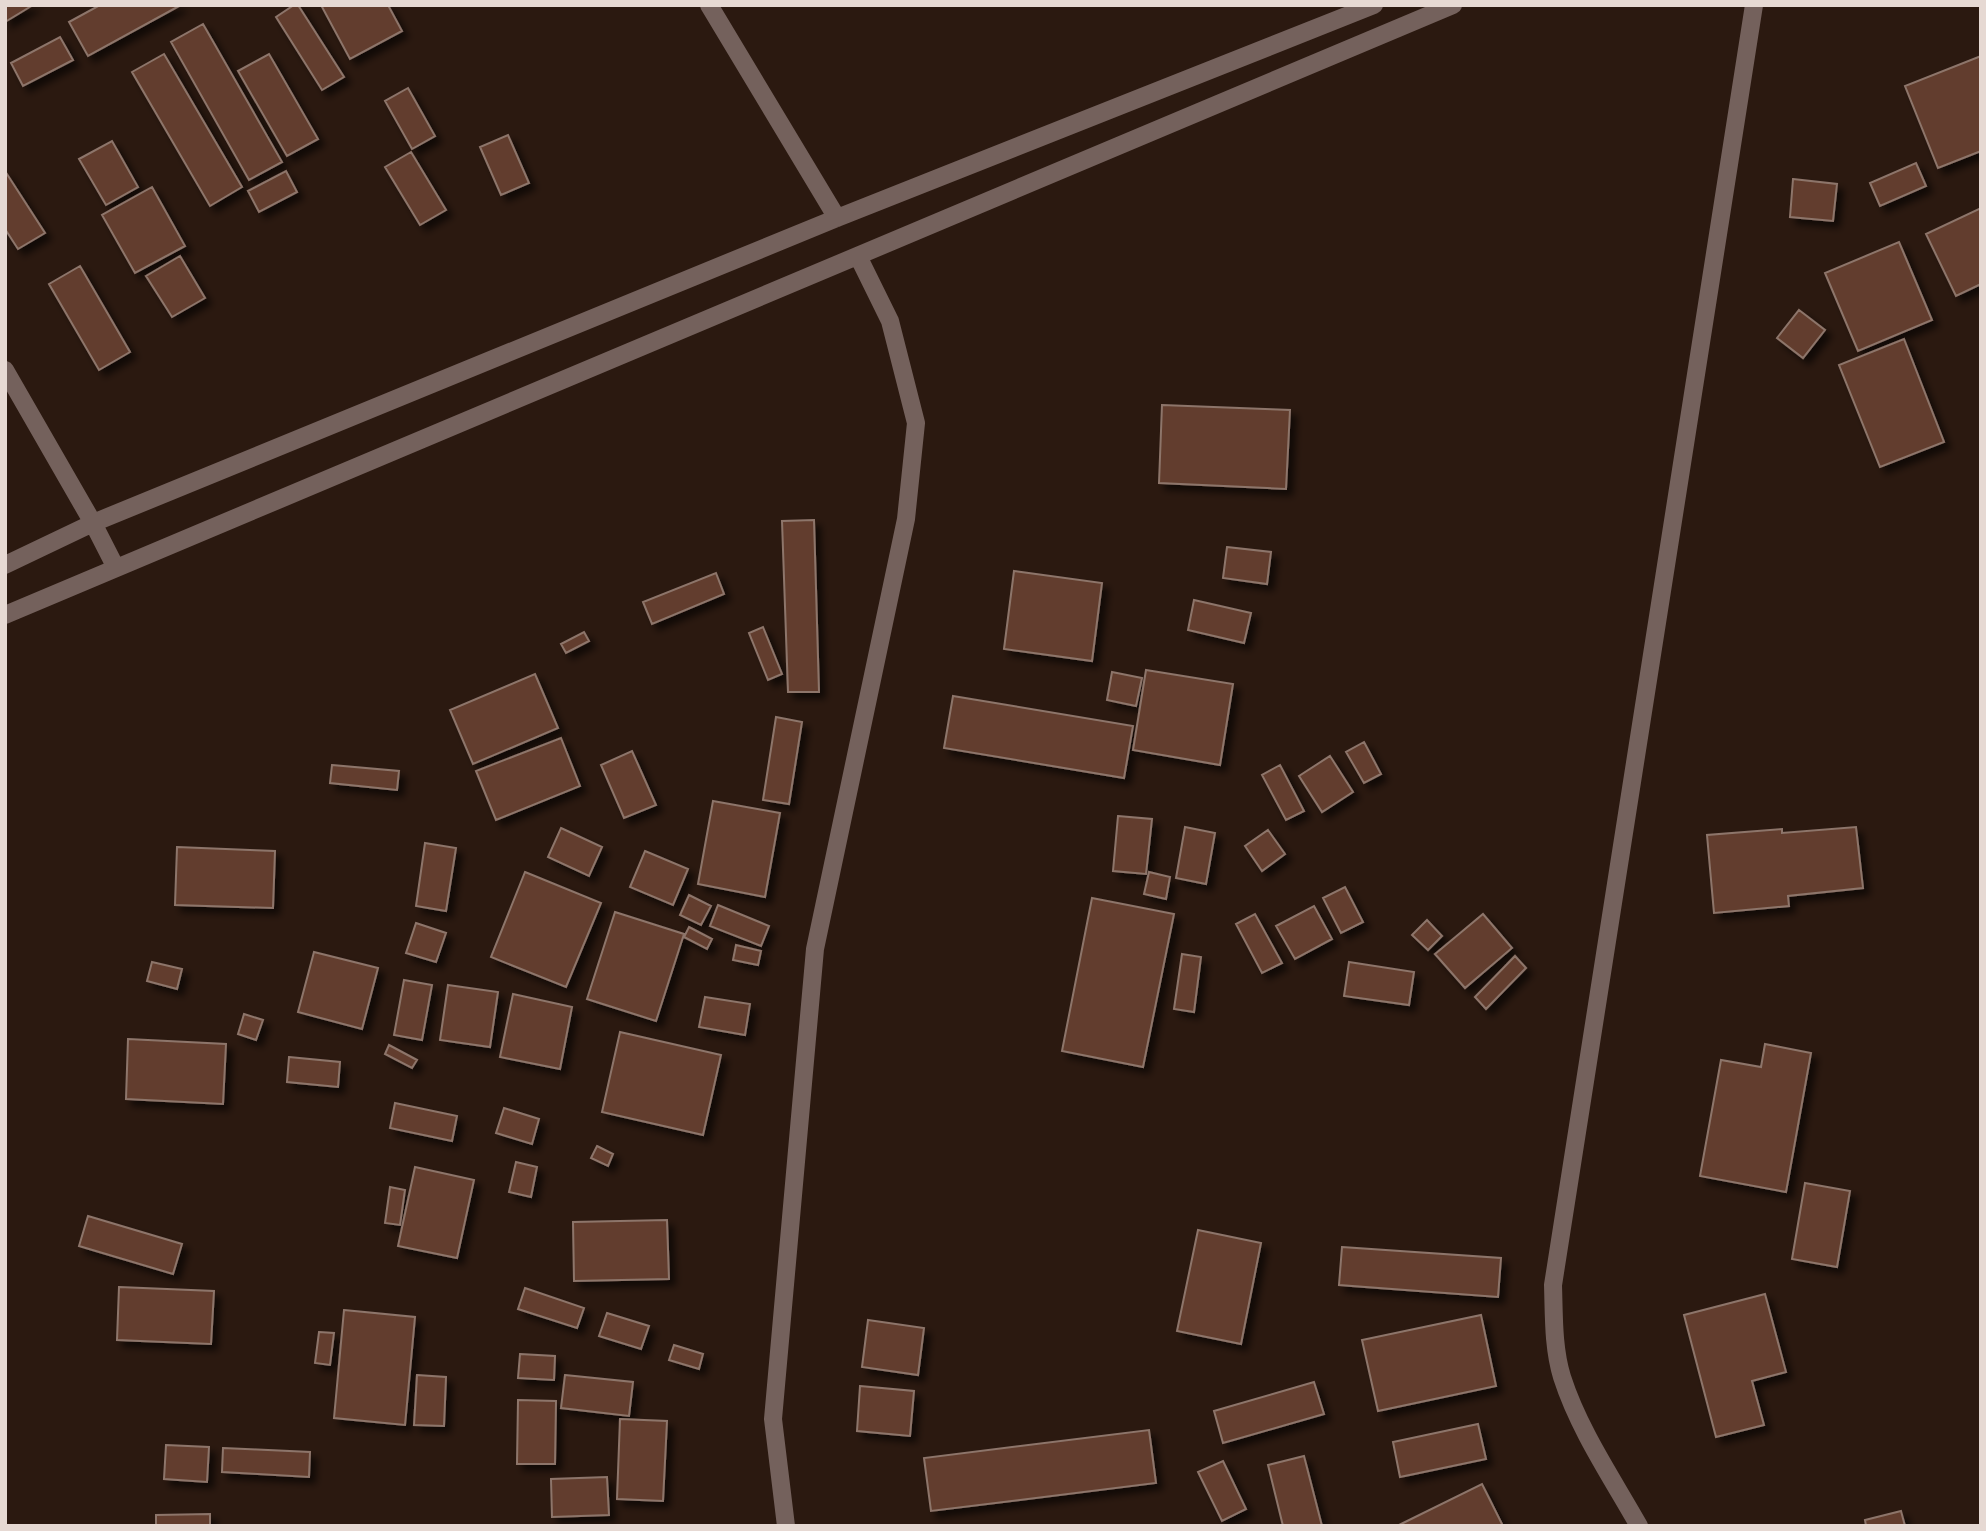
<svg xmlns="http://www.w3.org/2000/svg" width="1986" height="1531" font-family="Roboto,sans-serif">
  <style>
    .building { fill: #623e2d; stroke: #8d756b; stroke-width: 2; filter: url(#shadow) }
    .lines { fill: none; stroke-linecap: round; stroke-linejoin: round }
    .minor { stroke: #74615c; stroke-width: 18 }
  </style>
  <defs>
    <filter id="shadow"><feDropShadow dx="6" dy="6" stdDeviation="3.5" flood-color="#0009"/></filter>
  </defs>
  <rect width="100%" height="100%" fill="#2b1910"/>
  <path class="building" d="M5 5H33L5 22Z
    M100 5H181L88 56 69 22Z
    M294 5H298L344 77 322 90 276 17Z
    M321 5H388L402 31 350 59Z
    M203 24 282 162 249 180 171 42Z
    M60 37 73 60 23 86 11 63Z
    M164 54 242 187 210 206 132 72Z
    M269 54 318 139 287 156 238 71Z
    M1981 56V151L1938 168 1905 86Z
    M408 88 435 136 412 149 385 101Z
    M508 135 529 183 501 195 480 147Z
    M112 141 138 187 106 205 79 159Z
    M411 152 446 210 420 225 385 167Z
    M1916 163 1926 186 1880 206 1870 183Z
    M5 171 45 233 18 249 5 229Z
    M286 171 297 192 259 212 248 191Z
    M1793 179 1837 184 1833 221 1790 217Z
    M152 187 185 246 135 273 102 215Z
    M1981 208V284L1956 296 1926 234Z
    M1899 242 1932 320 1858 351 1825 273Z
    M180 256 205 298 172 317 146 276Z
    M80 266 130 352 99 370 49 284Z
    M1799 310 1825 330 1803 358 1777 338Z
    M1904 339 1944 442 1880 467 1839 365Z
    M1162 405 1290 410 1286 489 1159 483Z
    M814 520 819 692H788L782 521Z
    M1227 547 1271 552 1267 584 1223 578Z
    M1014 571 1102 583 1092 661 1004 649Z
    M716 573 724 594 652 624 643 602Z
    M1194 600 1251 613 1244 643 1188 630Z
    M763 627 782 674 768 680 749 633Z
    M584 632 589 641 566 653 561 644Z
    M1146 670 1233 684 1220 765 1133 750Z
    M1112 672 1142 678 1136 706 1107 700Z
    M535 674 558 728 473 764 450 710Z
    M953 696 1133 726 1124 778 944 748Z
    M776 717 802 722 789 804 763 800Z
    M561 738 580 786 496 820 476 771Z
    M1364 742 1381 774 1364 783 1346 752Z
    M632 751 656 805 624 818 601 765Z
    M1330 756 1353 792 1322 812 1299 776Z
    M332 765 399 771 397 790 330 783Z
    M1280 765 1304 811 1286 820 1262 775Z
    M713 801 780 813 765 897 698 884Z
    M1118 816 1152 819 1146 874 1113 871Z
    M1185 827 1215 833 1206 884 1176 878Z
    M1856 827 1863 888 1788 896 1789 906 1714 913 1707 835 1782 829V833Z
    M561 828 602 847 589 876 548 857Z
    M1268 830 1285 854 1262 871 1245 846Z
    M425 843 456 848 446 911 416 906Z
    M177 847 275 851 273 908 175 905Z
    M645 851 688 869 673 905 630 887Z
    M525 872 601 903 566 987 491 957Z
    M1149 872 1170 877 1166 899 1144 894Z
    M1345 887 1363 922 1341 933 1323 898Z
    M689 895 711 906 701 925 680 915Z
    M1092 898 1174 914 1143 1067 1062 1051Z
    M718 905 769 926 761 946 710 926Z
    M1314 906 1332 939 1295 959 1276 926Z
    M615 912 684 934 656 1021 587 999Z
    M1255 914 1282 963 1262 973 1236 924Z
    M1483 914 1512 948 1465 988 1435 954Z
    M1427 920 1442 936 1428 950 1412 935Z
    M416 923 446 933 436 962 406 953Z
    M689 927 712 939 707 949 684 937Z
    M736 945 761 951 758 965 733 960Z
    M314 952 378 968 362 1029 298 1012Z
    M1182 954 1201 957 1194 1012 1174 1009Z
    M1515 956 1526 968 1486 1009 1475 997Z
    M152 962 182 969 177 989 147 981Z
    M1349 962 1414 972 1409 1005 1344 996Z
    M404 980 432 985 422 1040 394 1035Z
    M448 985 498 992 490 1047 440 1040Z
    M513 994 572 1007 560 1069 500 1057Z
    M705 997 750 1004 745 1035 699 1027Z
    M244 1014 263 1020 256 1040 238 1034Z
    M620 1032 721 1055 703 1135 602 1112Z
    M128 1039 226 1044 223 1104 126 1099Z
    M1765 1044 1811 1053 1786 1192 1700 1176 1721 1060 1761 1067Z
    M389 1045 417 1060 412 1068 385 1054Z
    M289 1057 340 1062 338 1087 287 1082Z
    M395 1103 457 1116 452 1141 390 1128Z
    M504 1108 539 1119 532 1144 496 1133Z
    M597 1146 613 1154 608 1166 591 1158Z
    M516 1162 537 1167 531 1197 509 1192Z
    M415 1167 474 1180 457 1258 398 1246Z
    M1805 1183 1850 1191 1837 1267 1792 1259Z
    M390 1187 405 1190 400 1225 385 1223Z
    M88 1216 182 1244 173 1274 79 1246Z
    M667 1220 669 1279 574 1281 573 1222Z
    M1198 1230 1261 1243 1241 1344 1177 1331Z
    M1342 1247 1501 1258 1498 1297 1339 1285Z
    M119 1287 214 1291 211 1344 117 1340Z
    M525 1288 584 1308 577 1328 518 1309Z
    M1765 1294 1786 1372 1752 1381 1764 1425 1716 1437 1684 1315Z
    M344 1310 415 1317 405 1425 334 1418Z
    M607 1313 649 1326 641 1349 599 1336Z
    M1481 1315 1496 1386 1378 1411 1362 1340Z
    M868 1320 924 1328 918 1375 862 1367Z
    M319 1332 334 1333 330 1365 315 1363Z
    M674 1345 703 1354 699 1369 669 1360Z
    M520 1354 555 1356 554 1380 518 1378Z
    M417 1375 446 1377 444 1426 414 1425Z
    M565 1375 633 1382 629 1416 561 1408Z
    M1314 1382 1324 1414 1223 1443 1214 1411Z
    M860 1386 914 1391 910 1436 857 1431Z
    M518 1400 556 1401 555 1464H517Z
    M620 1419 667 1421 663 1501 617 1499Z
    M1478 1424 1486 1459 1400 1477 1393 1442Z
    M1149 1430 1156 1483 931 1511 924 1458Z
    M166 1445 209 1447 207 1482 164 1479Z
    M223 1448 310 1452 309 1477 222 1472Z
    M1304 1456 1322 1526H1283L1268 1465Z
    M1223 1461 1246 1509 1222 1521 1198 1472Z
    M607 1477 609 1515 552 1517 551 1479Z
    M1482 1484 1503 1526H1397Z
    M1901 1511 1905 1526H1866L1865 1520Z
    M210 1514V1526H156V1515Z"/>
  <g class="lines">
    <path class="minor" d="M709 5 837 218
      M5 370 93 523 116 568
      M5 565 93 523 837 218 1374 5
      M5 615 1453 5
      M786 1526 773 1419 815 949 906 519 916 423 890 321 858 256
      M1639 1526C1612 1478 1579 1430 1562 1377 1553 1348 1554 1315 1553 1285L1754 5"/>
  </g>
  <rect width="1986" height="1531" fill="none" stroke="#e6d9d3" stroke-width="14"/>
</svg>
